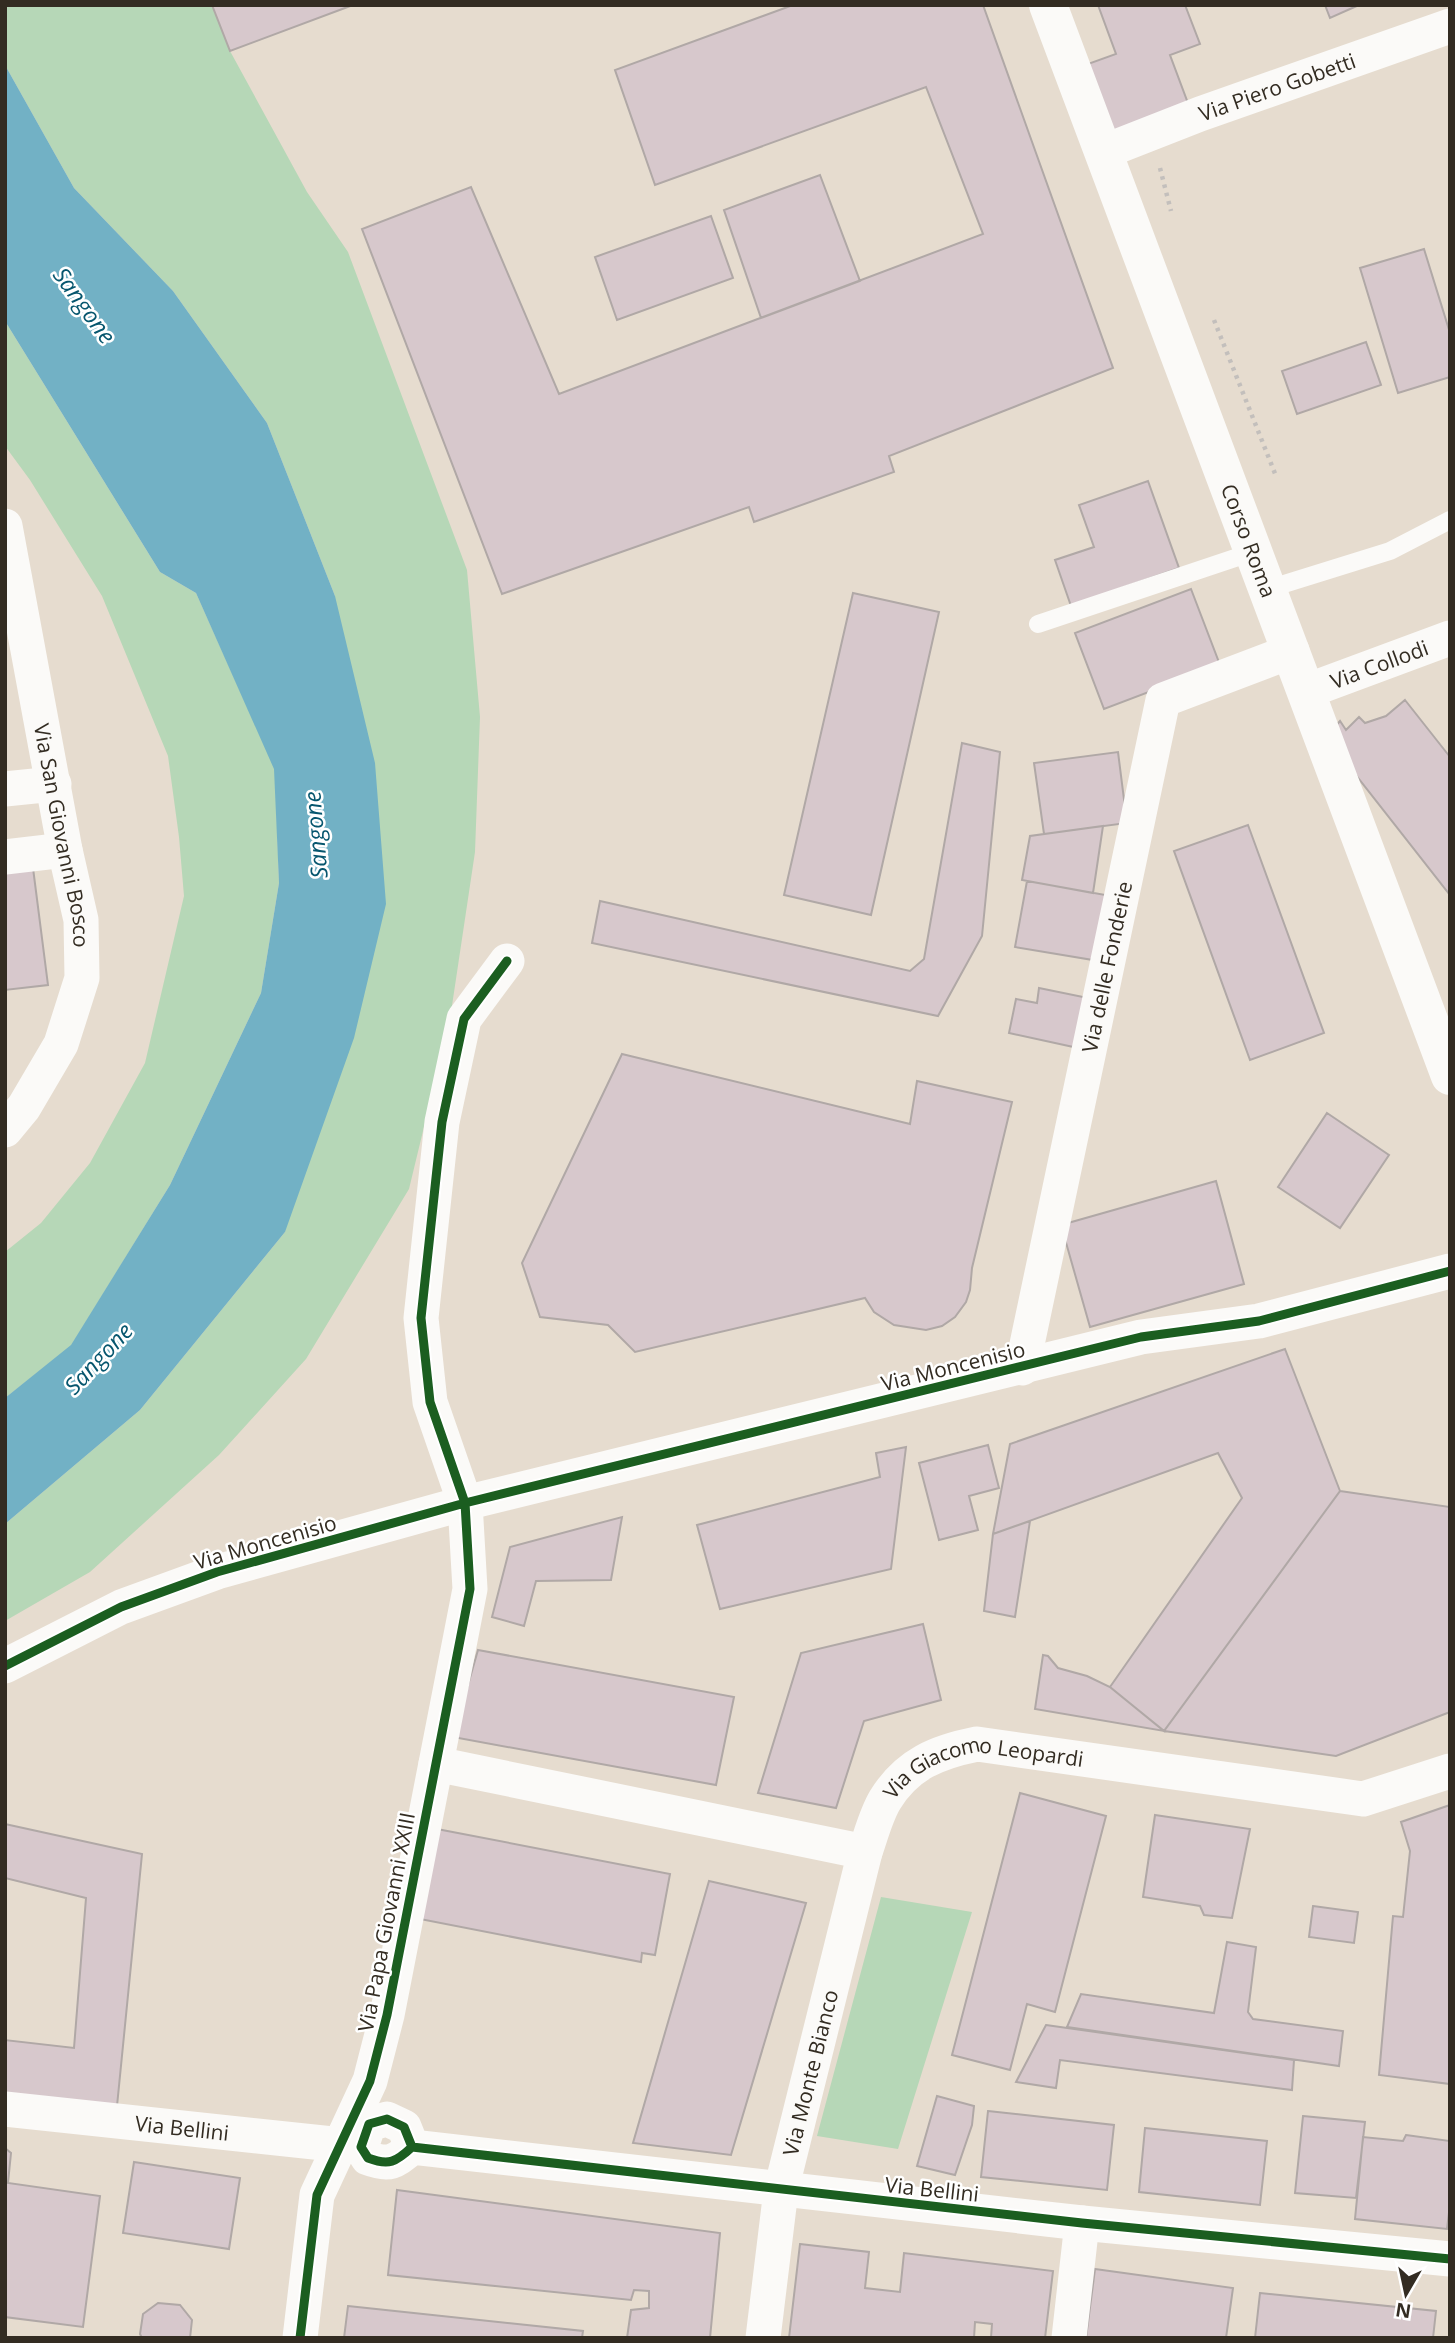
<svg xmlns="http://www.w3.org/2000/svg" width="1455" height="2343" font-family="'Open Sans',sans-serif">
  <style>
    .green { fill: #b6d7b7 }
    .water { fill: #72b1c5 }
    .building { fill: #d7c8cc; stroke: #b0a8a6; stroke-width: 2 }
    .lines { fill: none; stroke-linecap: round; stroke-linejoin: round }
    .path { stroke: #c3bfbc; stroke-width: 4.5; stroke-dasharray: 3.5 5; stroke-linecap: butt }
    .lane { stroke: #fbfaf8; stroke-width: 18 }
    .street { stroke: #fbfaf8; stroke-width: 35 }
    .secondary { stroke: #fbfaf8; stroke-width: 38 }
    .cycleway-casing { stroke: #fff; stroke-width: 13 }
    .cycleway { stroke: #1b5e20; stroke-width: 9 }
    .labels { text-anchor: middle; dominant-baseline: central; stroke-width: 5; stroke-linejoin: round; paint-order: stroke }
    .street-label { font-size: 21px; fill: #332c22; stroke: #fff }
    .water-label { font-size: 23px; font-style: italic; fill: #06566e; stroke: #fff }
  </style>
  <rect width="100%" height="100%" fill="#e6dccf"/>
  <path class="green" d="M5 5H212L230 51 307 192 348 252 467 570 480 717 475 852 450 1019 409 1189 306 1359 219 1455 90 1572 5 1621V1524L140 1410 285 1232 335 596 267 423 173 291 74 188 5 65Z
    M5 321 160 572 196 593 275 769 279 883 261 993 170 1185 71 1346 5 1398V1252L41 1223 90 1163 145 1063 184 896 179 837 168 756 102 596 30 480 5 446Z
    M881 1897 972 1912 898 2149 817 2136Z"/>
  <path class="water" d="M5 65 74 188 173 291 267 423 335 596 375 763 386 904 354 1038 285 1232 140 1410 5 1524V1398L71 1345 170 1185 261 993 279 883 274 769 196 593 160 572 5 321Z"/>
  <path class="building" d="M212 5H353L230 51Z
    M793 5H983L1113 368 889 456 894 472 754 522 749 507 502 594 362 229 471 187 559 394 983 234 926 87 655 185 615 70Z
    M1098 5H1185L1200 44 1170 55 1192 114 1113 143 1085 65 1116 54Z
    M1325 5H1359L1330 18Z
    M820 175 860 281 761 318 724 210Z
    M711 216 733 278 617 320 595 257Z
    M1424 249 1450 333V377L1398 393 1360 268Z
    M1366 342 1381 385 1297 414 1282 371Z
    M1148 481 1179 568 1071 606 1055 560 1094 547 1079 505Z
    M1191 589 1220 665 1104 709 1075 633Z
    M853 593 939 612 871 915 784 895Z
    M1405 700 1450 757V895L1326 737 1340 721 1346 730 1359 717 1365 723 1386 716Z
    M962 743 1000 752 982 936 938 1016 592 943 600 901 910 971 924 959Z
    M1118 752 1127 823 1044 834 1034 763Z
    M1248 825 1324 1033 1250 1060 1174 851Z
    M1103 826 1093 893 1022 880 1030 836Z
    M33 868 48 985 5 990V871Z
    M1027 881 1111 896 1099 961 1015 947Z
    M1039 988 1088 998 1078 1048 1009 1033 1016 999 1037 1003Z
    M622 1054 910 1124 917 1081 1012 1102 972 1268 970 1290 966 1302 955 1317 942 1326 926 1330 894 1325 874 1312 865 1298 635 1352 608 1325 540 1317 522 1263Z
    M1327 1113 1389 1155 1340 1228 1278 1187Z
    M1216 1181 1244 1284 1090 1327 1061 1225Z
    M1285 1349 1340 1491 1164 1731 1110 1687 1242 1498 1218 1453 993 1534 1010 1444Z
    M988 1445 999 1488 969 1496 978 1530 939 1540 919 1463Z
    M906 1447 891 1569 720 1609 697 1525 880 1477 876 1453Z
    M1340 1491 1450 1507V1712L1336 1756 1164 1731Z
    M622 1517 611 1580 536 1581 524 1626 492 1617 510 1547Z
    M1030 1521 1015 1617 984 1611 993 1534Z
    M923 1624 941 1700 864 1721 836 1808 758 1793 801 1653Z
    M478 1650 734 1697 716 1785 453 1737Z
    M1043 1655 1048 1656 1058 1668 1087 1676 1110 1687 1164 1731 1035 1709Z
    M1020 1793 1106 1816 1055 2012 1027 2004 1010 2070 952 2055Z
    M1450 1805V2084L1379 2075 1393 1916 1403 1917 1410 1851 1401 1822Z
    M1155 1815 1250 1829 1232 1918 1204 1915 1200 1906 1143 1897Z
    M5 1824 142 1854 117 2106 5 2094V2040L74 2048 86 1898 5 1878Z
    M437 1829 670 1874 655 1955 642 1953 641 1962 420 1919Z
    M709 1881 806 1903 731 2155 633 2143Z
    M1313 1906 1358 1912 1354 1943 1309 1937Z
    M1227 1942 1256 1947 1248 2012 1253 2019 1343 2031 1339 2066 1067 2027 1081 1994 1214 2013Z
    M1046 2025 1294 2060 1292 2090 1060 2060 1056 2088 1016 2082Z
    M937 2096 974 2106 972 2125 955 2175 917 2166Z
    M988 2111 1114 2125 1107 2190 981 2177Z
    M1303 2116 1365 2122 1356 2198 1295 2193Z
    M1145 2128 1267 2141 1260 2205 1139 2192Z
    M1406 2135 1450 2141V2204L1447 2229 1355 2219 1363 2137 1403 2141Z
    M5 2148 11 2153 8 2183 100 2196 83 2327 5 2317Z
    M134 2162 240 2178 229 2249 123 2233Z
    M397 2190 720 2233 710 2338H627L631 2310 649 2308V2291L634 2290 631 2300 388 2275Z
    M800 2244 869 2252 865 2288 900 2292 904 2253 1053 2271 1045 2338H991L992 2324 975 2322 974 2338H789Z
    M1095 2269 1233 2288 1226 2338H1086Z
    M1260 2293 1436 2311 1433 2338H1255Z
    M158 2303 180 2305 192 2320 190 2338H142L140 2334 143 2314Z
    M348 2306 583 2331 582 2338H344Z"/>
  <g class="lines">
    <path class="path" d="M1160 168 1171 211
      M1214 320 1276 476"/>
    <path class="lane" d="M1268 589 1390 551 1450 520
      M1038 624 1253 552"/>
    <g class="street">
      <path id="s1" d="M1103 152 1200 114 1450 26"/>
      <path id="s2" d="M5 526 65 850 81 920 82 978 61 1044 24 1107 5 1130"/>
      <path id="s3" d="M1307 691 1450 638"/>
      <path d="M5 789 54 784"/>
      <path d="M5 857 65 850"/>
      <path id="s4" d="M1022 1368 1163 700 1292 651"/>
      <path d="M5 1666 121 1607 217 1572 465 1503 1141 1337 1259 1321 1450 1271"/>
      <path d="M436 1764 865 1852"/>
      <path id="s5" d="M5 2109 361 2147"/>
      <path d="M412 2147 404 2127 387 2119 369 2124 361 2147 368 2158C389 2166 396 2162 412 2147L1082 2223 1450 2259"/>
      <path d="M300 2338 317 2195 370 2081 387 2015 470 1589 465 1503 430 1402 421 1318 442 1122 464 1019 507 961"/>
      <path id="s6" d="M763 2338 781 2190 865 1852C871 1835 876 1815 885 1800 907 1764 937 1752 977 1744L1363 1799 1450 1771"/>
      <path d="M1069 2338 1082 2223"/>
    </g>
    <path class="secondary" id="s7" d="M1048 5 1450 1076"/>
    <defs>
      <path id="cycleway" d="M5 1666 121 1607 217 1572 465 1503 1141 1337 1259 1321 1450 1271
        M412 2147 404 2127 387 2119 369 2124 361 2147 368 2158C389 2166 396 2162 412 2147L1082 2223 1450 2259
        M300 2338 317 2195 370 2081 387 2015 470 1589 465 1503 430 1402 421 1318 442 1122 464 1019 507 961"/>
    </defs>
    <use href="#cycleway" class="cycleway-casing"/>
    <use href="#cycleway" class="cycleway"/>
  </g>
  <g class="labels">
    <g class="street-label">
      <text stroke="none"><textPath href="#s1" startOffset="186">Via Piero Gobetti</textPath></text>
      <text stroke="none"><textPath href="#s7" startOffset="572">Corso Roma</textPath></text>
      <text stroke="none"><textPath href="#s3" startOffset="77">Via Collodi</textPath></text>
      <text stroke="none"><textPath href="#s2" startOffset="315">Via San Giovanni Bosco</textPath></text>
      <text stroke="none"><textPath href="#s4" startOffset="410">Via delle Fonderie</textPath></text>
      <text transform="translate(953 1366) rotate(-14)">Via Moncenisio</text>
      <text transform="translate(265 1542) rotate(-16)">Via Moncenisio</text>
      <text stroke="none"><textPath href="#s6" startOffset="665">Via Giacomo Leopardi</textPath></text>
      <text transform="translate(386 1922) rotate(-79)">Via Papa Giovanni XXIII</text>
      <text stroke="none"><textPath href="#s6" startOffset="270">Via Monte Bianco</textPath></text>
      <text stroke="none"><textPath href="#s5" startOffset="178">Via Bellini</textPath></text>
      <text transform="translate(932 2189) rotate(6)">Via Bellini</text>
    </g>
    <g class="water-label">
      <text transform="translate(85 305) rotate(54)">Sangone</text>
      <text transform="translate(315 835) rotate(-95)">Sangone</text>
      <text transform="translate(98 1358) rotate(-47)">Sangone</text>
    </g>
  </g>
  <rect width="1455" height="2343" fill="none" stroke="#332c22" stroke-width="14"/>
  <g transform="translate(1406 2294) rotate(189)" stroke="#ffffff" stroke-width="5" paint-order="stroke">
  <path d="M0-5L12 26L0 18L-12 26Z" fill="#332c22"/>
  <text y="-10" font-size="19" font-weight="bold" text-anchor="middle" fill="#332c22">N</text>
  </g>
</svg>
